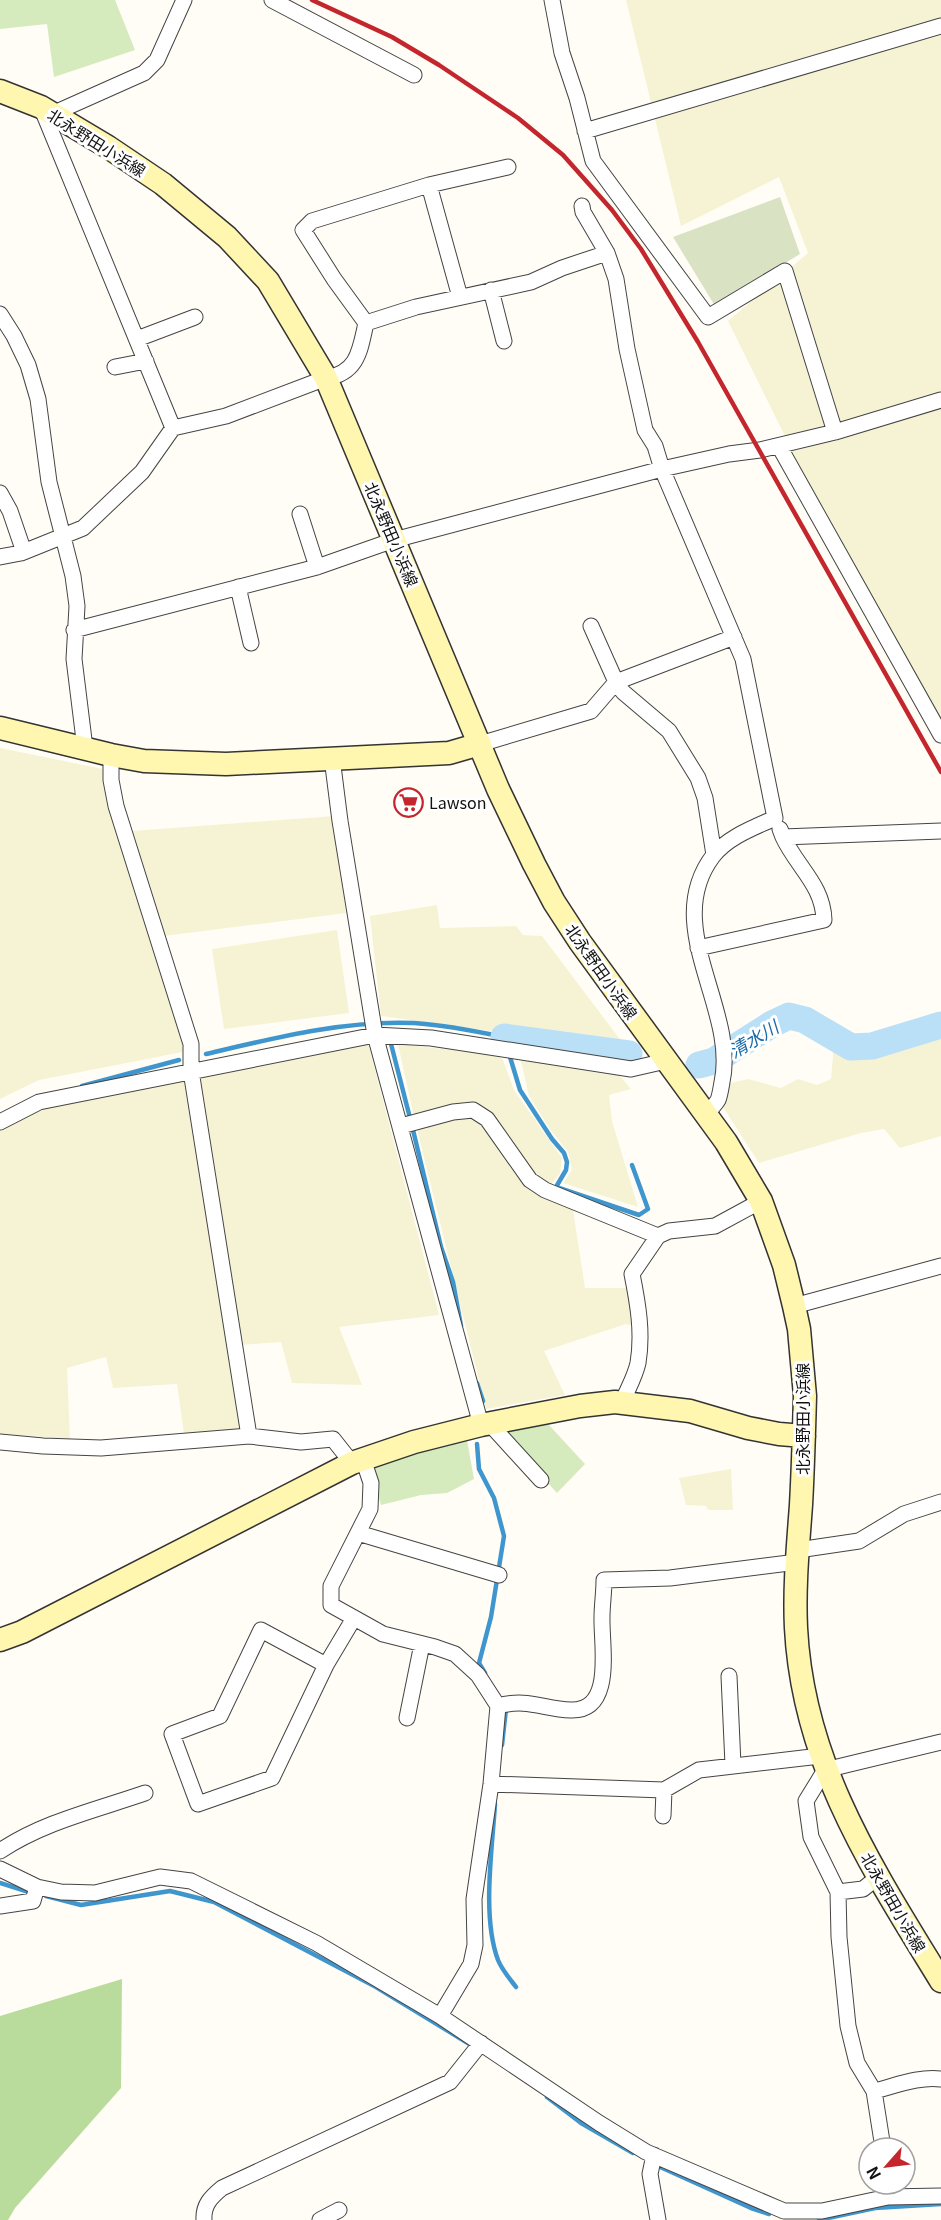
<svg xmlns="http://www.w3.org/2000/svg" width="941" height="2220" font-family="Georgia,'Noto Sans JP',serif">
  <style>
    .farmland { fill: #f6f3d4 }
    .green { fill: #d5ebbd }
    .forest { fill: #b9dc9c }
    .cemetery { fill: #d9e3c4 }
    .lines { fill: none; stroke-linecap: round; stroke-linejoin: round }
    .stream { stroke: #3f96cf; stroke-width: 4.5 }
    .river { stroke: #b9e0f7; stroke-width: 27 }
    .street-casing { stroke: #444; stroke-width: 17 }
    .secondary-casing { stroke: #333; stroke-width: 25 }
    .street { stroke: #fff; stroke-width: 15 }
    .secondary { stroke: #fff6b0; stroke-width: 22 }
    .rail { stroke: #c4262e; stroke-width: 4.5 }
    .labels { text-anchor: middle; dominant-baseline: central; stroke-width: 6; stroke-linejoin: round; paint-order: stroke }
    .street-label { font-size: 16px; fill: #111; stroke: #fff }
    .poi-label { font-size: 16px; fill: #111; stroke: #fff; text-anchor: start }
    .water-label { font-size: 18px; font-style: italic; fill: #1768a6; stroke: #fff }
  </style>
  <rect width="100%" height="100%" fill="#fffdf5"/>
  <path class="farmland" d="M626 0H941V718L826 519 728 321 808 253 779 177 681 226Z
    M0 748 103 769 188 1051 39 1080 0 1099Z
    M334 816 346 913 164 936 132 831Z
    M437 905 440 928 516 926 523 935 542 936 628 1050 381 1016 370 916Z
    M337 930 349 1013 224 1029 212 949Z
    M941 1030V1136L900 1148 884 1129 861 1133 759 1163 723 1107 727 1084 748 1079 781 1088 798 1079 817 1085 831 1079 833 1056 832 1041 852 1050 892 1048Z
    M368 1043 439 1315 339 1327 362 1385 292 1383 281 1342 240 1345 197 1075Z
    M398 1044 498 1055 503 1060 514 1090 562 1158 560 1174 551 1184 538 1181 486 1112 414 1117Z
    M520 1057 604 1074 619 1075 631 1089 609 1095 612 1121 638 1207 563 1183 572 1170 568 1152 550 1129 529 1096Z
    M195 1078 248 1432 184 1434 177 1384 113 1388 106 1357 67 1368 70 1439 0 1434V1130L45 1108Z
    M463 1114 481 1121 522 1182 573 1210 585 1288H630L635 1326 626 1324 544 1351 565 1395 486 1409 417 1129Z
    M731 1469 733 1510H708L706 1506 686 1505 679 1478Z"/>
  <path class="green" d="M0 0H115L135 50 54 77 47 24 0 29Z
    M548 1424 585 1464 557 1493 503 1433Z
    M467 1440 474 1479 447 1493 421 1495 381 1505 370 1466Z"/>
  <path class="forest" d="M122 1979 121 2088 15 2208 8 2220H0V2016Z"/>
  <path class="cemetery" d="M780 197 800 254 715 306 673 237Z"/>
  <g class="lines">
    <path class="stream" d="M390 1040 410 1118
      M206 1054C274 1038 344 1020 414 1023 444 1025 475 1031 504 1037L505 1040
      M510 1057 520 1090 552 1139 564 1153 567 1162 566 1170 556 1187 639 1215 648 1209 632 1165
      M82 1086 179 1060
      M413 1130 441 1247 453 1282 461 1326
      M477 1383 483 1401
      M477 1444 479 1469 494 1498 504 1536 491 1617 479 1663 485 1673
      M502 1745 506 1709
      M495 1804C492 1851 482 1917 498 1960 502 1970 510 1979 516 1987
      M0 1883 32 1893
      M46 1896 81 1905 170 1891 214 1902 376 1987 471 2045
      M547 2097 581 2123 633 2153
      M658 2166 751 2208 769 2214
      M819 2220 875 2208 941 2204"/>
    <path class="river" d="M504 1037 629 1054
      M699 1065 714 1061 772 1024 789 1016 805 1020 851 1047 872 1046 941 1025"/>
    <defs>
      <path id="street" d="M272 0 414 75
        M552 0 562 53 577 98 593 161 708 317 785 271 835 432
        M41 107 173 428
        M52 114 144 73 157 60 184 0
        M585 131 941 26
        M429 185 508 167
        M582 206 583 212 607 253 616 279 627 349 645 430 655 446 662 469 743 659 775 818C753 828 728 837 713 856 660 926 738 1009 722 1082 721 1088 720 1095 718 1100 715 1105 710 1110 706 1114
        M491 290 504 341
        M0 314 14 336 28 365 38 399 49 482 73 576 77 606 74 659 85 748
        M366 323 334 279 303 230 312 221 429 185 460 297
        M137 339 195 317
        M115 367 146 361
        M779 446 941 735
        M0 493 10 511 24 552
        M300 514 317 567
        M0 557 21 553 83 528 142 472 173 428 226 416 326 378C358 373 360 350 366 323L416 307 531 282 562 268 607 253
        M238 587 251 643
        M591 626 616 682 623 692 669 731 698 778 705 798 714 855
        M74 630 317 567 394 540 662 469 729 454 760 450 835 432 941 400
        M480 744 591 711 616 682 734 637
        M111 755V780L116 806 191 1044V1071L249 1436 301 1442 333 1439 352 1463
        M332 758 340 821 375 1035 481 1425
        M780 829 783 837 941 831
        M698 948 824 920C823 885 797 867 783 837
        M0 1122 39 1102 375 1035 431 1038 631 1069 666 1061
        M401 1126 453 1112 473 1110 487 1119 530 1180 545 1190 658 1236
        M794 1306 941 1266
        M622 1403C627 1390 635 1377 638 1363 643 1333 638 1304 632 1274L658 1236 669 1231 715 1226 761 1201
        M489 1423 541 1480
        M0 1442 43 1446 101 1448 249 1436
        M363 1459 371 1483 370 1509 331 1586V1605L383 1634 435 1647 455 1654 478 1675 498 1706 491 1784 474 1899 475 1945 471 1964 440 2016
        M358 1533 499 1575
        M798 1550 859 1541 904 1514 941 1502
        M326 1665 261 1630 220 1716 172 1734 198 1804 272 1778 326 1665 354 1618
        M729 1676 733 1765
        M498 1706C528 1698 543 1709 571 1710 615 1711 601 1645 602 1617 602 1605 604 1593 604 1580L670 1578 797 1562
        M407 1718 422 1644
        M491 1784 664 1790 699 1770 820 1756
        M663 1816 664 1790
        M0 1851C43 1822 96 1810 145 1793
        M0 1869 37 1887 61 1892 95 1893 160 1877 191 1881 316 1943 440 2016 599 2123 646 2152 784 2211H822L888 2197 941 2196
        M838 1892 863 1889 878 1877
        M0 1906 33 1901 37 1887
        M874 2091C895 2086 919 2076 941 2079
        M883 2148 874 2091 857 2063 848 2026 839 1937 838 1892 811 1837 806 1801 825 1770 941 1742
        M654 2155 650 2174 658 2220
        M204 2220C203 2205 211 2197 222 2188L450 2082 481 2043
        M320 2220 339 2210"/>
      <path id="secondary" d="M0 91 41 107 108 147 163 184 227 237 268 281 326 378 498 789 534 864 554 902 580 942 726 1142 761 1201 784 1265 794 1306 799 1329 805 1396C804 1433 803 1469 801 1505 798 1546 794 1587 796 1628 803 1764 872 1868 941 1981
        M0 728 111 755 144 761 226 764 449 753 480 744
        M0 1640 22 1632 352 1463 414 1442 481 1425 580 1406 615 1402 690 1411 748 1428 779 1434 804 1436"/>
    </defs>
    <use href="#street" class="street-casing"/>
    <use href="#secondary" class="secondary-casing"/>
    <use href="#street" class="street"/>
    <use href="#secondary" class="secondary"/>
    <path class="rail" d="M312 0 392 37 439 65 518 118 563 155 612 210 641 249 698 342 941 772"/>
  </g>
  <defs>
    <symbol id="supermarket-ring" viewBox="-11 -11 22 22"><circle r="9.5" fill="#fff" stroke="#c4262e" stroke-width="1.5"/><path d="M-6-5.5h2.5l.6 2H6L4.5 2H-2.5L-4.4-4H-6ZM-1.5 3.2a1.3 1.3 0 1 0 .1 0ZM3 3.2a1.3 1.3 0 1 0 .1 0Z" fill="#c4262e"/></symbol>
  </defs>
  <g fill-rule="evenodd">
    <use href="#supermarket-ring" x="392" y="786" width="33" height="33"/>
  </g>
  <g class="labels">
    <g class="street-label">
      <text transform="translate(97 142) rotate(32)">北永野田小浜線</text>
      <text transform="translate(392 534) rotate(67)">北永野田小浜線</text>
      <text transform="translate(602 971) rotate(55)">北永野田小浜線</text>
      <text transform="translate(802 1419) rotate(-90)">北永野田小浜線</text>
      <text transform="translate(894 1902) rotate(60)">北永野田小浜線</text>
    </g>
    <g class="poi-label">
      <text x="429" y="802">Lawson</text>
    </g>
    <g class="water-label">
      <text transform="translate(753 1038) rotate(-31)">清水川</text>
    </g>
  </g>
  <g transform="translate(887 2166) rotate(242)"><circle r="28" fill="#ffffff" stroke="#a0a0a0" stroke-width="1.5"/>
  <path d="M0-4.5L10 22L0 15L-10 22Z" fill="#c4262e"/>
  <text y="-9" font-size="16" font-weight="bold" text-anchor="middle" fill="#111111">N</text>
  </g>
</svg>
